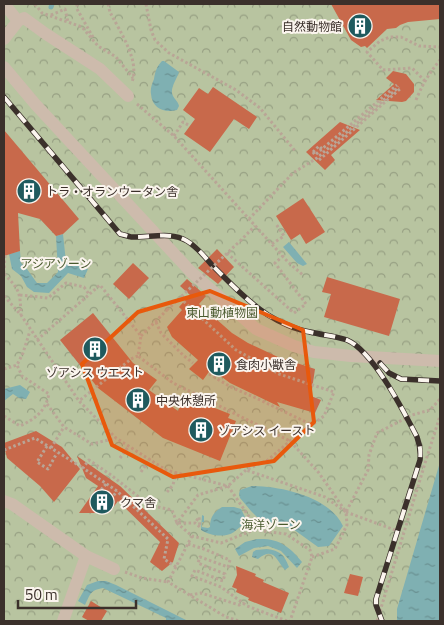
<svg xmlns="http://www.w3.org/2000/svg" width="444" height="625" font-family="'Titillium Web','Noto Sans JP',sans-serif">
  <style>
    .park { fill: url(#park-crowns) }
    .water { fill: url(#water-ripples) }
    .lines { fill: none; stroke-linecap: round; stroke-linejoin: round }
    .stream { stroke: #7fb0b2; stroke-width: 5 }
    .building { fill: #c8694b }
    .path { stroke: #b9a596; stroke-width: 3; stroke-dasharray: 2.5 2.5; stroke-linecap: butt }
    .minor { stroke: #cdbbac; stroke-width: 12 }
    .rail-casing { stroke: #3b302b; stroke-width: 5.5 }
    .rail { stroke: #fbf5ee; stroke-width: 4; stroke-dasharray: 11; stroke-linecap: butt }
    .path-bridge { stroke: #b9a596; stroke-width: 3; stroke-dasharray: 2.5 2.5; stroke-linecap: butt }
    .marked { fill: #e8590c; fill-opacity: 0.2; stroke: #e8590c; stroke-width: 4; stroke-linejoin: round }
    .labels { text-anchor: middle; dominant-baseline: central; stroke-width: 4; stroke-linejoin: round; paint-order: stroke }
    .poi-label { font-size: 12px; fill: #3b302b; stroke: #fbf5ee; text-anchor: start }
    .park-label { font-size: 12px; fill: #4a5a2e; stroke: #fbf5ee }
  </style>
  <defs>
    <pattern id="park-crowns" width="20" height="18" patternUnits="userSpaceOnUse" patternTransform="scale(1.25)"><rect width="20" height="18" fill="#b8c4a0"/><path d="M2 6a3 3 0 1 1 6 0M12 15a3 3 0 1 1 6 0" fill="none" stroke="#97a083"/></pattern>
    <pattern id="water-ripples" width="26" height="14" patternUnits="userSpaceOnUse" patternTransform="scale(1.25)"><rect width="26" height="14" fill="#7fb0b2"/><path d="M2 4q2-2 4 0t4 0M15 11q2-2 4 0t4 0" fill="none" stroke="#699091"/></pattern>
  </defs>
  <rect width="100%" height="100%" fill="#f4ebe1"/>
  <path class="park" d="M4 4H440V621H4Z"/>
  <path class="water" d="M162 61H164L179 72C177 79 169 89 173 96 175 100 178 101 179 106L177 110C165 113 152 109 151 94 150 89 152 84 154 79 155 72 157 66 162 61Z
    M63 234 66 262 88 269 84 278 68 273 49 293 34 292 27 287 21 276 12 269 9 254 20 251 21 263 27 269 37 283H47L58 272 56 236Z
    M289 242 307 264 303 266 297 263 283 247Z
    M20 385 30 392 26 399 19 398 13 394 4 401V389Z
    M440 462V621H397V609Z
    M252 486C281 486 330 497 343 526L329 546 318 547 293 529 263 523 251 511 240 498 239 494 240 490Z
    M222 507H234L241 509 247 521C242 525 238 529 234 532 225 538 210 536 201 530L202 515 204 516V522H202V527L208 528 210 527C210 517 214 512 222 507Z
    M257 539C279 538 289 546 302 562L297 568 281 551 268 546 254 548 239 556 235 549 245 542Z
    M267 549C280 551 284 554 289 567L285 570C276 560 274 546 258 559L252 557 253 552 256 550Z
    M98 581H106L116 585 188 621H166V618L103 588C90 590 90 595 85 605L78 601 87 585Z"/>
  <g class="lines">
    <path class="stream" d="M51 7 52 4"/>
  </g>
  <path class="building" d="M331 4H440V19L408 22 400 25 396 28 387 29 367 48 365 46 361 47 351 40Z
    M393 71 406 74 414 84V92L406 101 402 102 376 100 394 84 386 78Z
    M213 87 257 117 249 129 234 119 210 152 184 134 195 119 183 110 199 88 208 94Z
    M340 122 360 130 331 155 335 160 325 170 306 152Z
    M4 130 79 219 63 234 56 236 40 219 18 213 20 251 4 256Z
    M303 198 325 232 306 244 300 234 291 240 276 216Z
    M217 249 234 267 218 284 198 268Z
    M133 263 149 278 129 299 113 284Z
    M327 277 400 299 389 336 324 317 331 294 322 292Z
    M187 279 206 296 199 304 232 333 248 343 278 357 315 369 311 396 321 400 315 413 277 402 280 407 230 383 211 369 203 380 189 369 198 360 172 337 167 327 182 310 179 307 190 295 180 286Z
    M93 313 133 363 157 380 149 390 178 411 183 399 196 404 197 401 230 414 228 418 236 421 220 461 163 438 98 388 60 340Z
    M36 431 62 447 80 469 54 502 40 486 7 458 4 446V443Z
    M77 456 120 486 179 543 173 562 162 571 150 562 160 542 118 501 109 513H79L98 486 86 478Z
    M236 566 256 574 255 576 264 580 263 582 289 593 281 613 248 600 249 598 236 592 237 589 232 587 237 575Z
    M350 574 363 577 358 596 344 593Z
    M91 601 107 611 101 621H89L82 617Z"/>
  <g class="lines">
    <path class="path" d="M35 4 42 13 82 27 98 46 116 57 133 78
      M77 4V9L94 39
      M108 4 110 12C120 32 140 60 132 82
      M146 4 151 30 155 40 169 53 236 90 260 108 296 152
      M51 15 65 9 68 22
      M425 81 412 68 383 70 367 52 380 41 390 37H401L419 46 440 47
      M416 100C422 85 430 72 440 60
      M137 104 174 136 249 219 288 262 304 276
      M174 136 183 122 190 126
      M313 152 315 155 397 85
      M313 152 319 146 322 149 321 150
      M319 160 401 88
      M249 219 293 173 317 158 399 87
      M240 241 255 226
      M272 244 284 236 276 224
      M227 253 294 313 306 304 275 263 283 256
      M4 273 5 255
      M4 274C20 290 20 292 21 315
      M20 295 48 298 66 283 84 287 89 294
      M4 296 21 315 79 401
      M180 298 236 350 279 374 334 392 324 416 290 441 268 460 246 470 228 486 198 495 177 523 192 536 168 582 226 617 239 621
      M156 322 161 333 184 356 193 363
      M141 336 167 310
      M37 340 100 285 141 336 138 356 173 383 290 441 319 473 346 512 325 497 246 470
      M138 356 131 359 79 401 116 438 166 470 228 486 250 518 254 530 221 543 192 536
      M4 369 17 365 23 353 30 331
      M209 374 231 387 254 397 312 425
      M47 404 64 427 92 444 116 438
      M4 416 20 426C35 419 45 412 49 394L22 376 17 365
      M47 446 37 462 48 469 57 453
      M51 448 64 427
      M4 450 35 438 83 468
      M120 458 129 446
      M141 472 150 459
      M106 484 90 503 101 512 117 491
      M167 492 173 485 176 472
      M346 512 403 533
      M254 530 286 534 310 550 312 557 290 621
      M188 544 204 549 230 560 228 567 200 557 198 563 225 574 223 581 195 570 192 576 221 587 247 606 287 621
      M312 557 335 549 347 525 346 512 368 470 369 455 377 433 412 415 430 410 440 399
      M176 567 164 559 168 539 117 491 83 468 89 460 111 475 149 505 172 510 177 523H195L200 527 199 517 195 523
      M125 572 142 578 168 582
      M190 595 201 593 239 605 244 603
      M377 621 426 460 440 416"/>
    <path class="minor" d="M4 4 18 21
      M4 39 18 21 24 18 46 34 100 69 128 96
      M4 67 36 105 191 272 256 329 294 346 314 352 351 356 440 361
      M4 501 12 504 86 556 114 569
      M63 621 86 556"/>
    <defs>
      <path id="rail" d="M4 97 120 234C124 235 128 236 131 237 150 238 170 231 187 241 197 247 205 257 212 265 230 283 247 301 268 315 279 322 297 330 310 332 322 335 336 336 347 340 373 351 404 412 417 437 420 445 421 451 420 460L376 599V605L382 621
        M380 363 389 373 401 379 440 381"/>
    </defs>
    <use href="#rail" class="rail-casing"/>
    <use href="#rail" class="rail"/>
    <path class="path-bridge" d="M167 310 240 241"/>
  </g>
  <path class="marked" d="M210 291 303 330 314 422 274 461 173 477 112 445 82 364 138 312Z"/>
  <defs>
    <symbol id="building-disc" viewBox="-11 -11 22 22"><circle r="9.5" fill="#1f5a5e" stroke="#fbf5ee"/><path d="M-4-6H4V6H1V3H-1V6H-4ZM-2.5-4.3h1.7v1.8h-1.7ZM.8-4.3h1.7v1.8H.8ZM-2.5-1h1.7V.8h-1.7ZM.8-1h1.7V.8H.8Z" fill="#fff"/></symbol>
  </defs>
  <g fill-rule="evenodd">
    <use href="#building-disc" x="346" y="12" width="28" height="28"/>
    <use href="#building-disc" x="15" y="177" width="28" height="28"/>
    <use href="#building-disc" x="81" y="335" width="28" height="28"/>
    <use href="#building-disc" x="205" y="350" width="28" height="28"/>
    <use href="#building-disc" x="124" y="386" width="28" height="28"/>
    <use href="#building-disc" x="187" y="416" width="28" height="28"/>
    <use href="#building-disc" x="88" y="488" width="28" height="28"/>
  </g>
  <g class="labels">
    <g class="poi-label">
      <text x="342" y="26" text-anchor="end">自然動物館</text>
      <text x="46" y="191">トラ・オランウータン舎</text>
      <text x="236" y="364">食肉小獣舎</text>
      <text x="95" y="372" text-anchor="middle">ゾアシス ウエスト</text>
      <text x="156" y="400">中央休憩所</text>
      <text x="218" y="430">ゾアシス イースト</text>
      <text x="120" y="502">クマ舎</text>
    </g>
    <g class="park-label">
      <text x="56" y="263">アジアゾーン</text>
      <text x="222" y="312">東山動植物園</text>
      <text x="271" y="524">海洋ゾーン</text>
    </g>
  </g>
  <rect width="444" height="625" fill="none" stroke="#3b302b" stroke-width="10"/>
  <path d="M18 600v8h118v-8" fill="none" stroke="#3b302b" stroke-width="2.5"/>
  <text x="25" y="600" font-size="15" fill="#3b302b" stroke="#fbf5ee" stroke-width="4" paint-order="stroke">50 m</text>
</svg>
